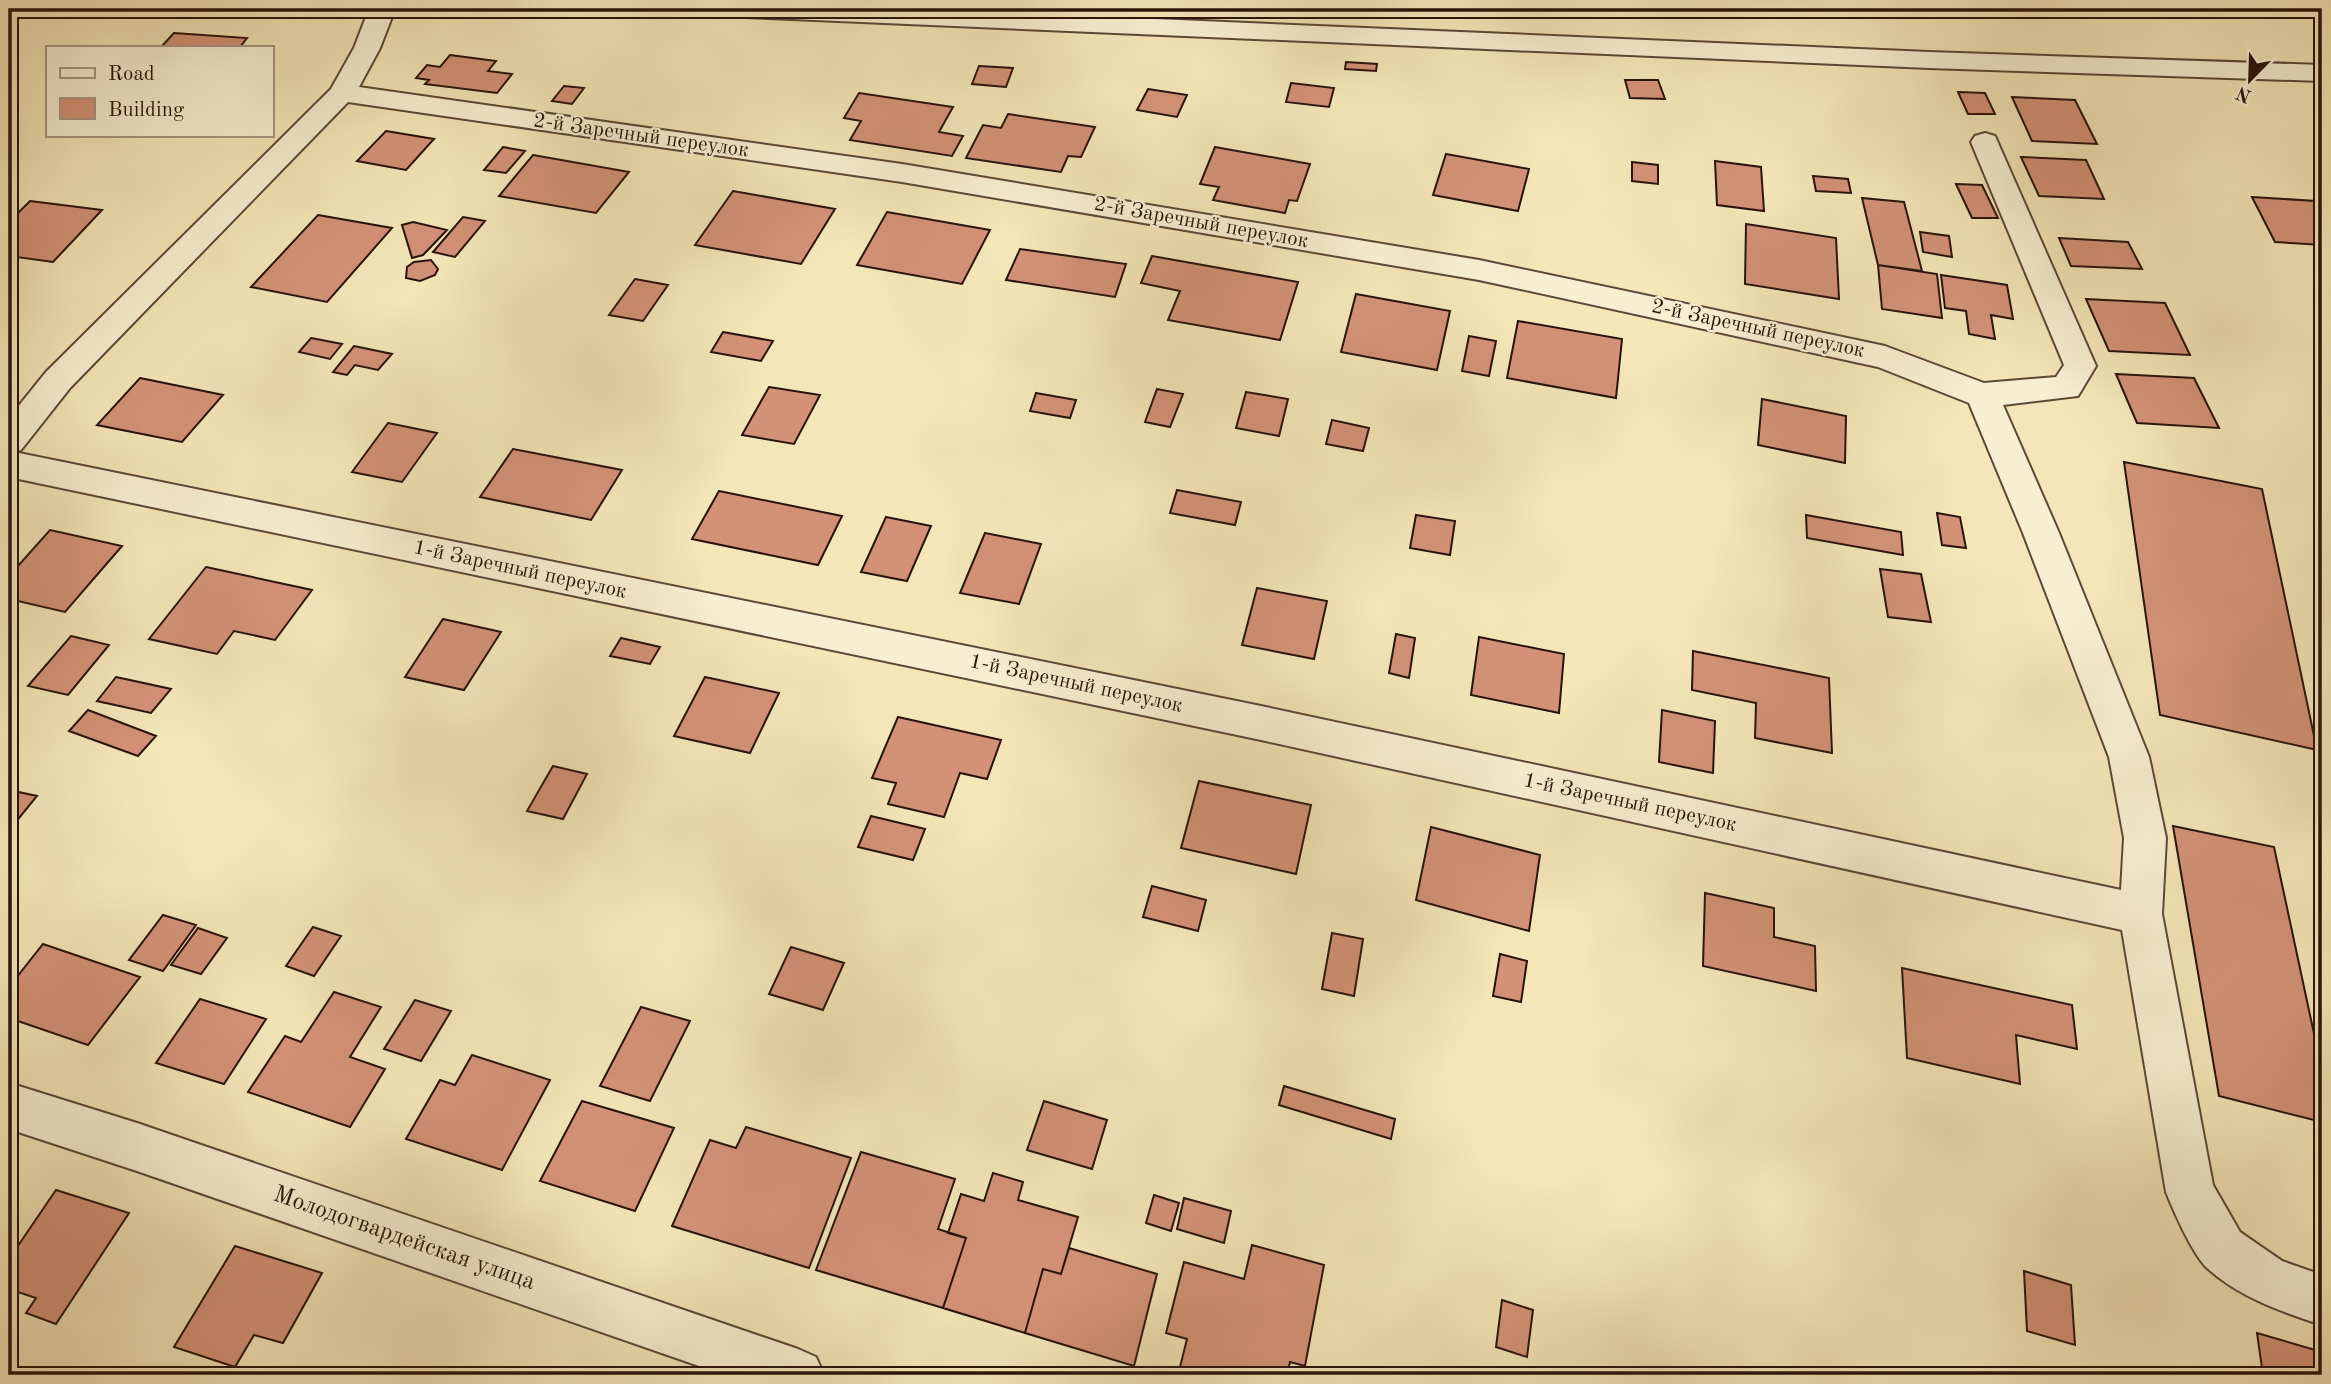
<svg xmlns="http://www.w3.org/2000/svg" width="2331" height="1384" font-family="'Old Standard TT',serif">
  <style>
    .building { fill: #d39278; stroke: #28130a; stroke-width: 2 }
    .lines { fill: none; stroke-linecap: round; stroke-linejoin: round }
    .minor-casing { stroke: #5b4836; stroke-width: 4 }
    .minor { fill: #f8efd2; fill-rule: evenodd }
    .labels { text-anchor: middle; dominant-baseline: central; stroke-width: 5; stroke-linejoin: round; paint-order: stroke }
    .street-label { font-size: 21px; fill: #28130a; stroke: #f8efd2 }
    .near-street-label { font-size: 24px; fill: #28130a; stroke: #f8efd2 }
  </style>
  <rect width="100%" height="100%" fill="#f4e6b9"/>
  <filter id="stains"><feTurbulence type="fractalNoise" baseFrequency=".00286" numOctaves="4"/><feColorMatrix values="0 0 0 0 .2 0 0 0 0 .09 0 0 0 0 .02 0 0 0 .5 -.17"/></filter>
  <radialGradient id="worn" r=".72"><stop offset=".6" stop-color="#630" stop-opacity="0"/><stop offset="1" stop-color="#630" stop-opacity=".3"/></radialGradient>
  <path class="building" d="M174 33 247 38 240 47H161Z
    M450 55 496 61 488 71 512 74 497 93 425 84 429 80 416 78 427 65 440 67Z
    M1346 62 1377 64 1376 71 1345 69Z
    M979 66 1013 68 1006 87 972 84Z
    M1625 80H1658L1665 99 1630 98Z
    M1291 83 1334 88 1329 107 1286 102Z
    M564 86 584 88 572 104 552 101Z
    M1148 89 1187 95 1177 117 1137 110Z
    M1958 92 1985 93 1995 114H1968Z
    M859 93 953 107 939 132 963 136 952 156 850 140 861 121 844 118Z
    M2012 97 2075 100 2097 144 2032 141Z
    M1008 114 1095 127 1081 157 1068 156 1061 172 966 158 983 125 1001 128Z
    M386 131 434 139 406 170 357 161Z
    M503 147 525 151 506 173 484 170Z
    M1215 147 1310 164 1297 201 1289 200 1285 213 1213 200 1219 187 1200 184Z
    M1446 154 1529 169 1518 211 1433 195Z
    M533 155 629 172 596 213 499 196Z
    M2021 157 2086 160 2104 199 2039 196Z
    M1715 161 1761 167 1764 211 1717 205Z
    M1632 162 1658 165V184L1632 181Z
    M1813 176 1848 179 1851 193 1816 191Z
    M1956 184 1982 185 1998 218H1972Z
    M733 191 835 209 801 264 695 245Z
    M2252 197 2316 201 2322 213V245L2275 242Z
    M1862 198 1904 202 1922 271 1878 265Z
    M30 201 102 210 53 262 9 256V222Z
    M887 212 990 230 962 284 857 265Z
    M318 215 392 228 327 302 251 287Z
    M463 217 485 221 455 257 433 252Z
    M413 222 447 230 423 255 412 258 402 225Z
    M1746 224 1836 238 1839 299 1745 284Z
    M1920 232 1949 236 1952 257 1923 252Z
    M2059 238 2128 242 2142 269 2071 266Z
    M1020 249 1126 264 1115 297 1006 280Z
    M1152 256 1298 282 1280 340 1168 320 1180 291 1141 283Z
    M431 260 438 269 435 275 420 281 406 278 407 267 414 262Z
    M1878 265 1937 274 1942 318 1882 309Z
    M1941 275 2007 285 2013 319 1991 315 1995 339 1969 334 1966 311 1945 308Z
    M635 279 668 285 643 321 609 315Z
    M1356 294 1450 311 1437 370 1341 352Z
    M2086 299 2165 303 2190 355 2109 351Z
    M1518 321 1622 339 1616 398 1507 378Z
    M723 332 773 341 761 361 711 352Z
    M1469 336 1496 341 1489 376 1462 371Z
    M311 338 342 344 330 359 299 352Z
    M354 346 392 354 378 370 355 365 347 375 333 372Z
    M2116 374 2194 378 2219 428 2137 423Z
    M140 378 223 395 182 442 97 425Z
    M769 387 820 395 794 444 742 435Z
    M1157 389 1183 394 1170 427 1145 422Z
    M1246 392 1288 399 1279 436 1236 428Z
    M1036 393 1076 400 1070 418 1030 411Z
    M1762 399 1846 416 1845 463 1758 445Z
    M1332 420 1369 428 1363 451 1326 444Z
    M388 423 437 433 402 482 352 472Z
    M513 449 622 470 591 520 480 497Z
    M2124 462 2262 489 2317 750 2160 715Z
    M1177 490 1241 502 1235 525 1170 513Z
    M719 491 842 516 818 565 692 539Z
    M1937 513 1960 517 1966 548 1942 545Z
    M1416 515 1455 521 1450 555 1410 548Z
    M1806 515 1901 532 1903 555 1807 538Z
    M886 517 931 526 907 581 861 572Z
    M50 530 122 546 65 612 9 599V576Z
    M985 533 1041 544 1019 604 960 593Z
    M206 567 312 590 275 640 234 631 217 654 149 639Z
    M1880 569 1921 574 1931 622 1888 617Z
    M1257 588 1327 601 1314 659 1242 645Z
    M443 619 501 632 464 690 405 677Z
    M1396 634 1415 638 1409 678 1389 673Z
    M71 636 109 645 68 695 28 686Z
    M1479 637 1564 654 1559 713 1471 695Z
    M621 638 660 647 650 664 610 656Z
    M1693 651 1829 678 1832 753 1755 738 1756 703 1692 690Z
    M116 677 171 689 151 713 97 701Z
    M705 677 779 693 750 753 674 736Z
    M88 710 156 736 138 756 69 731Z
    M1662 710 1715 721 1713 773 1659 762Z
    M898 717 1001 740 987 779 960 773 944 817 888 804 896 783 872 778Z
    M553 766 587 774 563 819 527 811Z
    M1199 781 1311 805 1296 874 1181 848Z
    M9 790 37 796 11 828H9Z
    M871 816 925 829 913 860 858 847Z
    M2173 826 2274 847 2322 1071V1122L2219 1096Z
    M1431 827 1540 855 1529 931 1416 900Z
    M1152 886 1206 900 1198 931 1143 917Z
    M1705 893 1774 908V937L1815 946 1816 991 1703 966Z
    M163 915 196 925 163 971 129 960Z
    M313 927 341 936 314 976 286 966Z
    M198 928 227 938 201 974 171 965Z
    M1332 933 1363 939 1354 996 1322 989Z
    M43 944 140 977 88 1045 9 1018V987Z
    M791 947 844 963 823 1010 769 994Z
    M1500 954 1527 961 1521 1002 1493 996Z
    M1902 968 2072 1005 2077 1049 2016 1035 2020 1084 1907 1058Z
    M334 992 381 1007 350 1057 385 1069 350 1127 248 1092 285 1036 301 1042Z
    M200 999 266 1019 224 1084 156 1063Z
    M415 1000 451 1011 421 1061 384 1049Z
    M641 1007 690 1021 650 1101 600 1086Z
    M472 1055 550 1080 502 1170 406 1139 440 1080 455 1085Z
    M1284 1086 1395 1119 1391 1139 1279 1105Z
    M582 1101 674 1128 635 1211 540 1181Z
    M1044 1101 1107 1120 1092 1169 1027 1150Z
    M746 1127 851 1158 809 1268 672 1226 710 1140 736 1148Z
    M861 1152 955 1179 938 1229 966 1238 943 1308 816 1270Z
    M993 1173 1023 1182 1018 1200 1078 1217 1061 1274 1043 1269 1025 1333 943 1308 966 1238 948 1233 961 1194 984 1201Z
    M56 1190 129 1213 56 1324 26 1313 36 1298 9 1289V1259Z
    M1154 1195 1179 1203 1171 1231 1146 1223Z
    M1184 1198 1231 1211 1224 1243 1177 1229Z
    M1252 1245 1324 1265 1305 1366 1290 1362 1287 1375H1178L1187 1339 1166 1333 1184 1262 1244 1279Z
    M235 1246 322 1273 283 1343 254 1335 235 1367 174 1347Z
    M1069 1248 1157 1274 1134 1366 1025 1333 1043 1269 1061 1274Z
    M2024 1271 2071 1285 2075 1345 2027 1331Z
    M1502 1300 1533 1310 1527 1357 1496 1347Z
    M2257 1333 2322 1352V1375H2263Z"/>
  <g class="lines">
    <defs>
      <path id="minor" d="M369 9H395L380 48 359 87 902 164 1479 260 1885 346 1984 383 2056 377 2064 365 1971 142 1975 136 1985 133 1995 136 2096 366 2078 396 2003 405 2059 533 2149 757 2166 838 2162 914 2213 1185 2240 1232 2282 1261 2322 1275V1325C2282 1312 2239 1297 2207 1268 2192 1253 2174 1212 2166 1192L2122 930 1261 740 9 477V418L46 372 331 89 354 48ZM348 102 902 182 1479 280 1878 367 1969 403 2023 533 2109 757 2124 838 2121 890 1261 706 14 452 21 450 70 388Z
        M733 9H920L1929 52 2322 65V81L1929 68 746 17 737 14Z
        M9 1083 137 1123 798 1349 816 1357 824 1375H725L137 1171 9 1129Z"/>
    </defs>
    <use href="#minor" class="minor-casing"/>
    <use href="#minor" class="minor"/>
  </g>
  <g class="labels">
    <g class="street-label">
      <text transform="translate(641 136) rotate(8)">2-й Заречный переулок</text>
      <text transform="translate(1201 223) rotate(10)">2-й Заречный переулок</text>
      <text transform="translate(1758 329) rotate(12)">2-й Заречный переулок</text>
      <text transform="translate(520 570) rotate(12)">1-й Заречный переулок</text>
      <text transform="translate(1076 684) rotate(12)">1-й Заречный переулок</text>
      <text transform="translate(1630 803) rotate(12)">1-й Заречный переулок</text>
    </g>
    <g class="near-street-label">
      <text transform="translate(404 1239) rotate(19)">Молодогвардейская улица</text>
    </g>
  </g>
  <rect width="2331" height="1384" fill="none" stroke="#f4e6b9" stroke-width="35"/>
  <rect x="10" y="10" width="2310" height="1363" fill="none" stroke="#28130a" stroke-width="3.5"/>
  <rect x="18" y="18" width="2296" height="1349" fill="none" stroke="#28130a" stroke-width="2"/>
  <rect x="46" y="46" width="228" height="91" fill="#f8efd2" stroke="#a59782" stroke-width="2"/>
  <rect x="60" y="68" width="35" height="10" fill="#f8efd2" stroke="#a59782" stroke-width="2"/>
  <text x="108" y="80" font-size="21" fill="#28130a">Road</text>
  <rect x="60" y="98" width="35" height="21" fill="#d39278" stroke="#a59782" stroke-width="2"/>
  <text x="108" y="116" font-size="21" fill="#28130a">Building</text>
  <g transform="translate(2250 80) rotate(203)" stroke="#f8efd2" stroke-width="5" paint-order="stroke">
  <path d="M0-5L12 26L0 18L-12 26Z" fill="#28130a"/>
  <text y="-10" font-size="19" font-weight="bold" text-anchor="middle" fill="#28130a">N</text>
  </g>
  <rect width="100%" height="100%" filter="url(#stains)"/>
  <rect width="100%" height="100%" fill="url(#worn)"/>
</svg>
